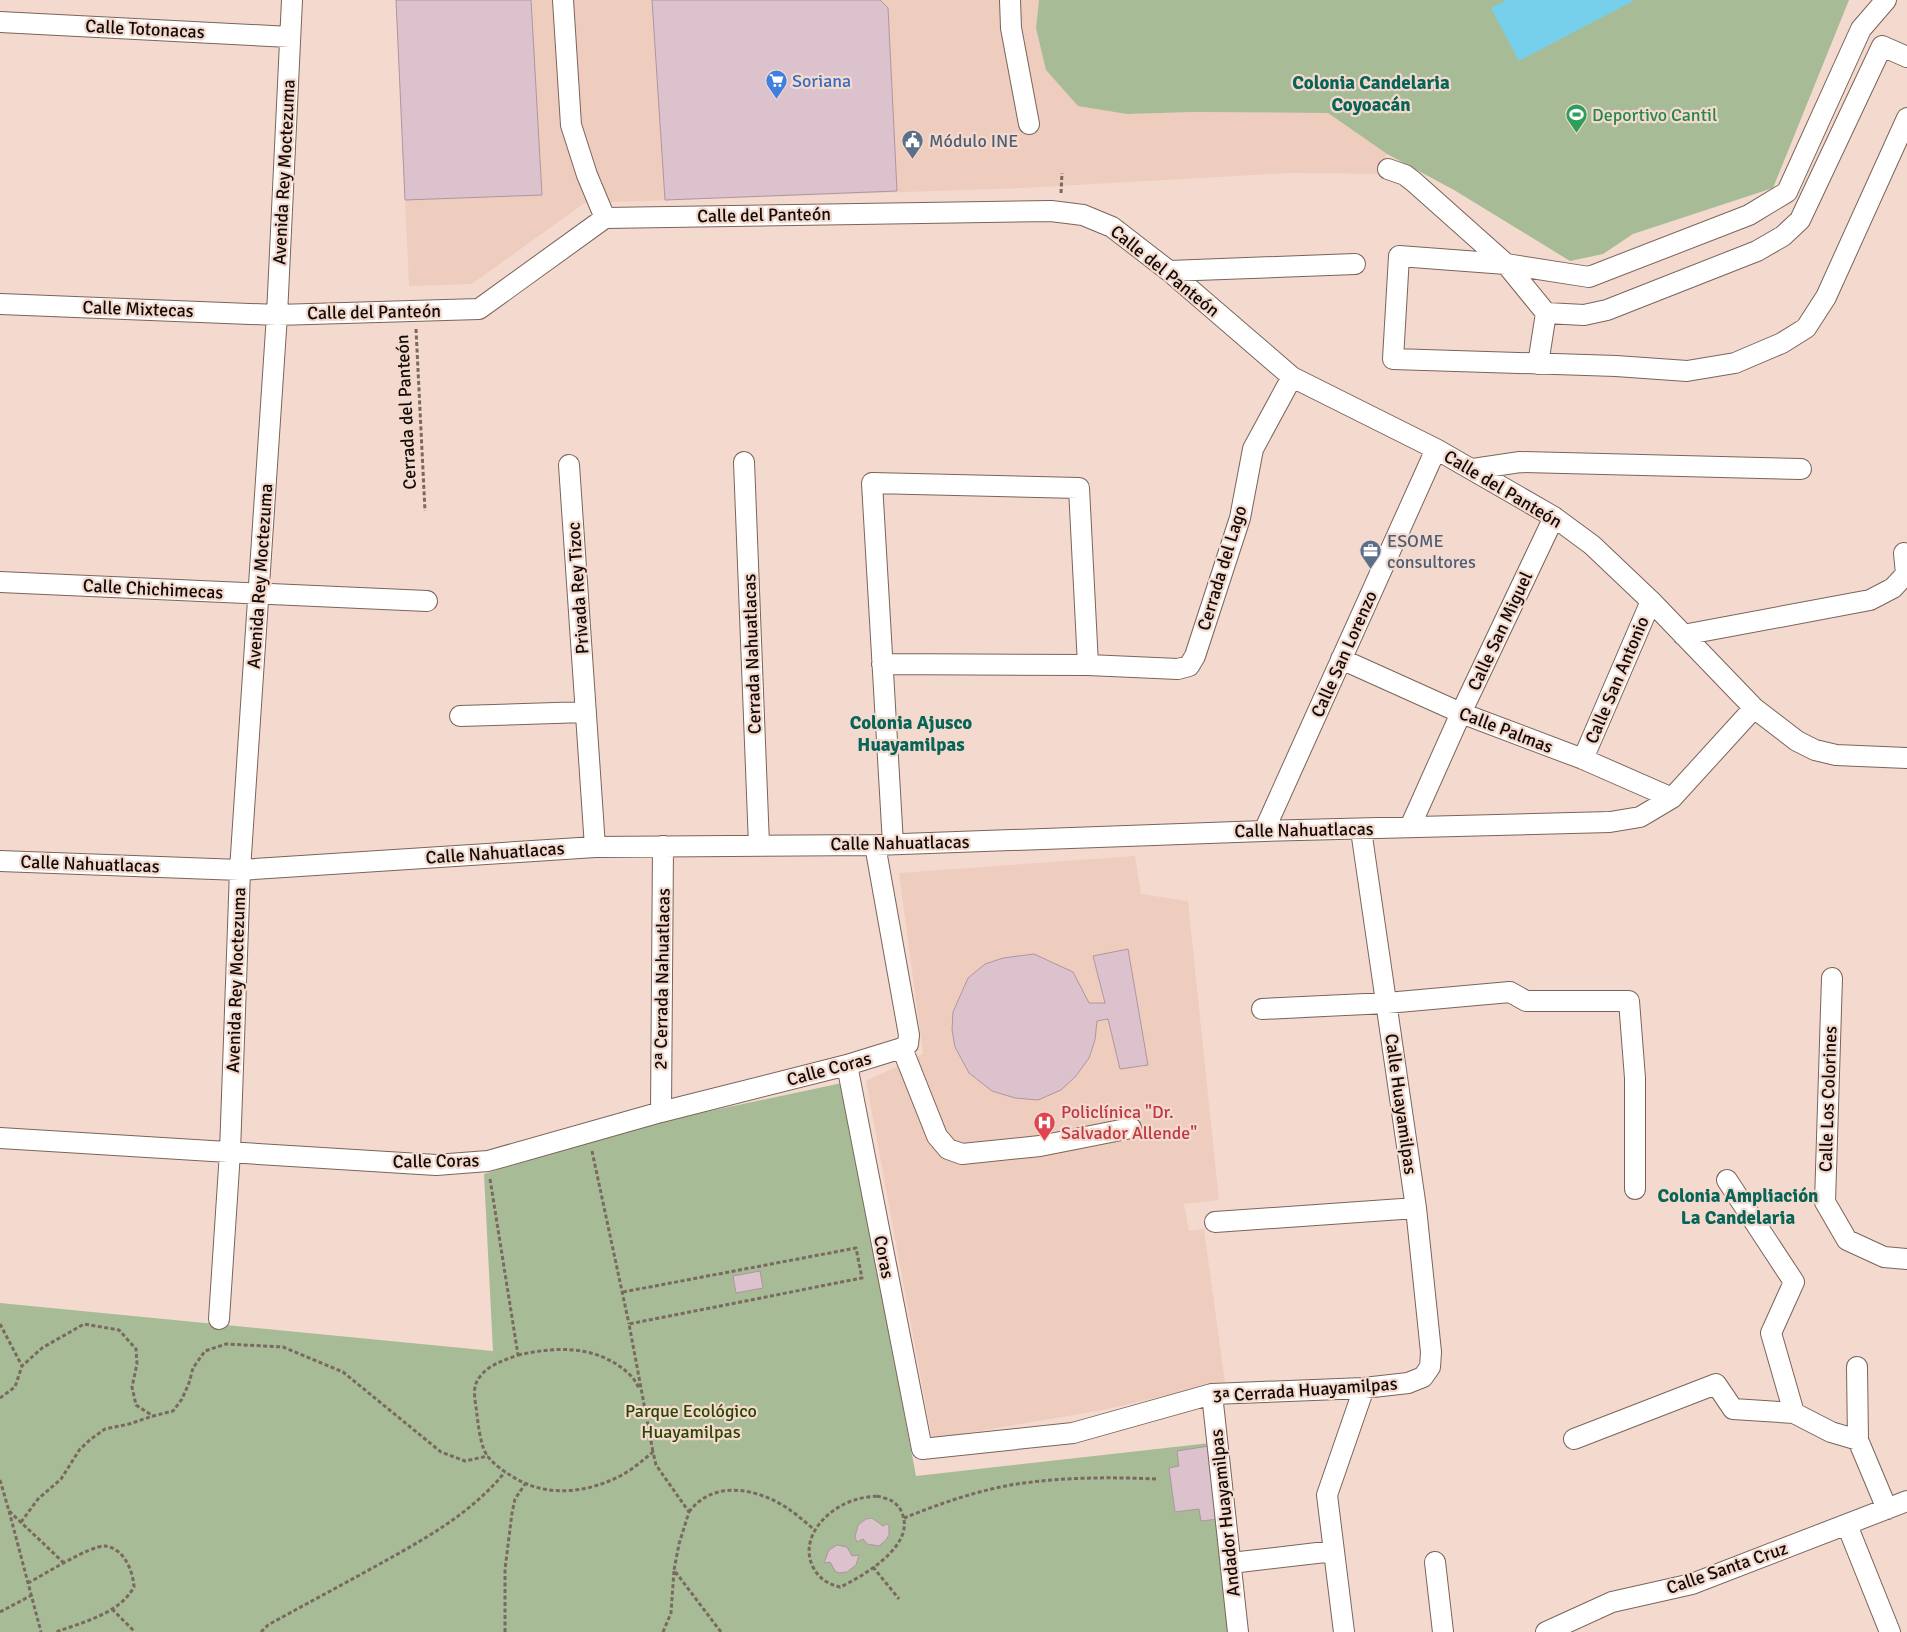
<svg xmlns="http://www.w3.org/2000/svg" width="1907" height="1632" font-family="Signika,sans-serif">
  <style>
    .built { fill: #efcdbe }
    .green { fill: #a7bc96 }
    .water { fill: #76cfeb }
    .building { fill: #dcc2cd; stroke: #ae95a0 }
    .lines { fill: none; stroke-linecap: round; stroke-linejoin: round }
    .minor-casing { stroke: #7a645a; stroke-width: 22 }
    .path { stroke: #796961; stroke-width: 3; stroke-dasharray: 4 2.5; stroke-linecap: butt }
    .minor { stroke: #fff; stroke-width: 20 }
    .labels { text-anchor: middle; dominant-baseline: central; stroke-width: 4.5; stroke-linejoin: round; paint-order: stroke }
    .street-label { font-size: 18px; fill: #130b07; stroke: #f4dace }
    .shop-label { font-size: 18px; fill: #366cbe; stroke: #f4dace; text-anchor: start }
    .leisure-label { font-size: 18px; fill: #27864d; stroke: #f4dace; text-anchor: start }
    .service-label { font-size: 18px; fill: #4e5e75; stroke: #f4dace; text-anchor: start }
    .health-label { font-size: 18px; fill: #be3a42; stroke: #f4dace; text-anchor: start }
    .park-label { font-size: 18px; fill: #284600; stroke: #f4dace }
    .neighbourhood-label { font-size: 19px; font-weight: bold; fill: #086457; stroke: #f4dace }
  </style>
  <rect width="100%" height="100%" fill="#f4dace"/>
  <path class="built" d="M396 0H1039L1036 28 1127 114 1194 112 1328 113 1387 154 1380 174 1292 173 1024 188 585 203 472 284 409 286Z
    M1135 856 1141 894 1188 901 1219 1200 1184 1204 1189 1231 1204 1229 1225 1382 1103 1410 932 1439 866 1081 923 1054 899 873Z"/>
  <path class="green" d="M1039 0H1849L1773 188 1633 234 1603 254 1570 261 1454 190 1387 154 1328 113 1194 112 1127 114 1078 106 1046 70 1036 28Z
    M842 1083 916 1476 1210 1443 1235 1632H0V1303L493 1351 484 1174 648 1124Z"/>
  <path class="water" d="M1507 0H1635L1519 61 1491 8Z"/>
  <path class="building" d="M396 0H531L542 195 405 200Z
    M652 0H880L888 8 897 191 665 200Z
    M1128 949 1148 1065 1120 1069 1108 1019 1097 1021 1095 1040 1089 1058 1076 1076 1061 1090 1038 1100 1015 1098 992 1091 969 1073 955 1047 952 1030 953 1012 968 978 985 964 1003 958 1034 954 1073 972 1089 1003H1105L1093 956Z
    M760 1271 763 1288 736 1293 733 1276Z
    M1209 1446 1219 1519 1201 1521 1199 1509 1175 1512 1169 1468 1179 1466 1177 1451Z
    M872 1518 883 1526 887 1524 889 1526V1535L886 1540 879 1546 867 1544 863 1539 857 1542 855 1537 858 1525 866 1519Z
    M837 1545 847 1547 852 1556 859 1555 856 1565 847 1572 839 1573 835 1571 830 1562 824 1563 829 1550Z"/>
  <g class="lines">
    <defs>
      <path id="minor" d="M563 0 571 125 587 175 605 218
        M1010 0 1011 28 1029 124
        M1886 0 1861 29 1787 192 1749 215 1589 277 1506 264 1399 256 1393 359 1616 366 1687 371 1735 363 1782 343 1806 328 1826 297 1907 118
        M0 22 290 37
        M1388 169 1405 175 1414 182 1506 264 1546 313 1538 364
        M1169 271 1355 264
        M0 304 277 315 479 309 605 218 1051 211 1083 215 1112 227 1169 271 1292 377 1436 449 1554 517 1592 545 1651 601 1754 708 1797 741 1815 750 1836 755 1907 758
        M1546 313 1584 315 1607 310 1757 251 1783 236 1800 220 1882 46 1907 57
        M744 462 759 845
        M569 465 595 847
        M1473 469 1520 462 1801 469
        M0 582 427 601
        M1683 635 1870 600 1893 588 1906 574 1904 553
        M1341 659 1461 713 1583 759 1672 798
        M882 664 1088 665 1178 669 1189 666 1195 656 1240 518 1253 449 1292 377
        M460 716 586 712
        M1583 759 1651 601
        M1410 827 1461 713 1554 517
        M1264 831 1436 449
        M893 844 872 483 1079 488 1088 665
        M0 861 240 870 595 847 875 845 1264 831 1610 822 1640 817 1672 798 1754 708
        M1832 978 1825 1202 1847 1240 1884 1257 1907 1259
        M1262 1009 1387 1003 1510 992 1526 1001H1629L1635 1078V1189
        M902 1048 937 1136 948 1149 962 1154 1040 1146 1131 1128
        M847 1065 922 1449 1073 1433 1212 1394 1364 1388 1408 1383 1423 1377 1430 1367 1431 1352 1416 1208 1361 830
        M661 1112 663 846
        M0 1138 436 1165 488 1161 661 1112 847 1065 902 1048 908 1044 909 1035 875 845
        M1727 1180 1794 1282 1771 1333 1794 1413
        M1215 1222 1416 1208
        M219 1319 230 1152 240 870 277 315 292 0
        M1857 1367 1858 1440
        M1212 1394 1238 1632
        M1574 1439 1716 1384 1733 1409 1794 1413 1831 1432 1858 1440 1887 1509
        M1847 1525 1890 1632
        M1435 1562 1443 1632
        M1231 1563 1334 1551
        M1344 1632 1327 1495 1364 1388
        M1546 1632 1612 1602 1692 1584 1907 1501"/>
    </defs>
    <use href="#minor" class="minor-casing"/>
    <path class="path" d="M1061 193 1062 173
      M416 329 425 511
      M592 1151 629 1324
      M490 1179 518 1355C503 1361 489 1364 479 1378 471 1388 476 1403 477 1415 478 1424 481 1448 487 1455 492 1463 502 1470 510 1475 544 1498 586 1494 622 1475 633 1469 643 1460 653 1452L656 1465 689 1512 679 1544 674 1570 721 1632
      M623 1292 856 1248 862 1278 629 1324 653 1452
      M0 1324 22 1366
      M518 1355C554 1347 591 1345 622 1368 629 1373 636 1380 639 1389
      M0 1398 15 1387 22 1366 42 1348 84 1324 119 1330 136 1349 137 1364 132 1387 136 1405 153 1416 173 1411 182 1399 189 1383 193 1368 205 1351 226 1344 283 1347 343 1372 441 1452 465 1461 488 1456
      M0 1480 9 1511 65 1564
      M877 1496C882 1497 888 1499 892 1501 899 1505 903 1513 904 1520 909 1549 862 1577 840 1587 828 1584 819 1579 813 1567 798 1537 829 1506 858 1499 864 1497 871 1497 877 1496Z
      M9 1511 41 1632
      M689 1512C714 1478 760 1489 790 1510 799 1516 807 1524 815 1530
      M904 1518C939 1504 978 1490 1017 1484 1063 1477 1111 1477 1157 1479
      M21 1522 38 1499 61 1479 80 1449 91 1439 105 1429 129 1424 153 1416
      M873 1567 899 1599
      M28 1583C43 1575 91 1545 105 1546 124 1548 133 1571 134 1587 119 1614 83 1622 56 1632
      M112 1609 135 1632
      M0 1612 32 1595
      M261 1632 268 1625C304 1605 340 1586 376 1566 423 1540 471 1514 505 1472
      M505 1632V1569L512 1513 515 1499 525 1484
      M663 1632 671 1613 674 1571"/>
    <use href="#minor" class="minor"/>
  </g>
  <defs>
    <symbol id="supermarket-pin" viewBox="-11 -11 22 30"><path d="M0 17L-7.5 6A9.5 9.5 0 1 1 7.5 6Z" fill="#3f7fe0" stroke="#f4dace"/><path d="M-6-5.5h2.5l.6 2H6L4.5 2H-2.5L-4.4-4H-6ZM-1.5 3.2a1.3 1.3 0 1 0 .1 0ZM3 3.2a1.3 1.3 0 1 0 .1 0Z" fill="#fff"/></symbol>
    <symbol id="stadium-pin" viewBox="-11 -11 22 30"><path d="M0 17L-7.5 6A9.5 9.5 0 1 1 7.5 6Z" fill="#2e9e5b" stroke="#f4dace"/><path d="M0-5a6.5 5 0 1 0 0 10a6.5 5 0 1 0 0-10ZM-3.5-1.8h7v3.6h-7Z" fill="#fff"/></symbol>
    <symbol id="civic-pin" viewBox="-11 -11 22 30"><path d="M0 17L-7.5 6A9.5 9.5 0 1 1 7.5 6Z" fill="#5c6f8a" stroke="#f4dace"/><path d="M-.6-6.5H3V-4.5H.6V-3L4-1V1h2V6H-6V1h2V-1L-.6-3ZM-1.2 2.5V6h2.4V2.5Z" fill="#fff"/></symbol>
    <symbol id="office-pin" viewBox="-11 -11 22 30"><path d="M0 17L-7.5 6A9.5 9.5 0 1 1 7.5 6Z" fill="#5c6f8a" stroke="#f4dace"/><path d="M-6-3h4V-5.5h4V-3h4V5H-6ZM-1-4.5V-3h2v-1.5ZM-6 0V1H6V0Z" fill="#fff"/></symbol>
    <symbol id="hospital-pin" viewBox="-11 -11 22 30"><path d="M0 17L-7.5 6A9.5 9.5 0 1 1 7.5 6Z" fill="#e0444e" stroke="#f4dace"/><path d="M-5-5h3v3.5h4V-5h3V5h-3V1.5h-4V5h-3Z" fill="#fff"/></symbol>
  </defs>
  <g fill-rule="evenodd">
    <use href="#supermarket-pin" x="764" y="68" width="25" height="34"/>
    <use href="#stadium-pin" x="1564" y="102" width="25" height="34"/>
    <use href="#civic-pin" x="900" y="128" width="25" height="34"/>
    <use href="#office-pin" x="1358" y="538" width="25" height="34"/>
    <use href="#hospital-pin" x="1032" y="1110" width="25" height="34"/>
  </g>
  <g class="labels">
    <g class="street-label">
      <text transform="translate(145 29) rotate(3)">Calle Totonacas</text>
      <text transform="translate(284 172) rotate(-87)">Avenida Rey Moctezuma</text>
      <text transform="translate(764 215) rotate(-1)">Calle del Panteón</text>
      <text transform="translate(1165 271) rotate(39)">Calle del Panteón</text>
      <text transform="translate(138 309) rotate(2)">Calle Mixtecas</text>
      <text transform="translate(374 312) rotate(-1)">Calle del Panteón</text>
      <text transform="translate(406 412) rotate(-93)">Cerrada del Panteón</text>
      <text transform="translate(1503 489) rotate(31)">Calle del Panteón</text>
      <text transform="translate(1222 568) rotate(-73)">Cerrada del Lago</text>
      <text transform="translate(260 576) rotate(-86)">Avenida Rey Moctezuma</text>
      <text transform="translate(578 588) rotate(-94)">Privada Rey Tizoc</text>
      <text transform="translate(153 589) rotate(3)">Calle Chichimecas</text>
      <text transform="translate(1500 631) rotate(-65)">Calle San Miguel</text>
      <text transform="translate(752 654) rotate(-92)">Cerrada Nahuatlacas</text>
      <text transform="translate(1344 654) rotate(-66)">Calle San Lorenzo</text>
      <text transform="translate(1617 680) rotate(-67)">Calle San Antonio</text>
      <text transform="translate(1506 730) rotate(21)">Calle Palmas</text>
      <text transform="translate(1304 830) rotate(-1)">Calle Nahuatlacas</text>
      <text transform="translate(900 843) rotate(-1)">Calle Nahuatlacas</text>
      <text transform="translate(495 853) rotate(-4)">Calle Nahuatlacas</text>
      <text transform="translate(90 864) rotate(2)">Calle Nahuatlacas</text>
      <text transform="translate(662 979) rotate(-89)">2ª Cerrada Nahuatlacas</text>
      <text transform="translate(236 980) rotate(-88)">Avenida Rey Moctezuma</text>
      <text transform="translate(829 1069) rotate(-15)">Calle Coras</text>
      <text transform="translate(1828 1099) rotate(-88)">Calle Los Colorines</text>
      <text transform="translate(1401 1104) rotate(82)">Calle Huayamilpas</text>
      <text transform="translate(436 1161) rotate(-1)">Calle Coras</text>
      <text transform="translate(884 1257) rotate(79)">Coras</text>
      <text transform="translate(1305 1390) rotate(-4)">3ª Cerrada Huayamilpas</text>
      <text transform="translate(1225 1513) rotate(-96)">Andador Huayamilpas</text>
      <text transform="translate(1727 1568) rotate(-19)">Calle Santa Cruz</text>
    </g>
    <g class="shop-label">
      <text x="792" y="81">Soriana</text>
    </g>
    <g class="leisure-label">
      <text x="1592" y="115">Deportivo Cantil</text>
    </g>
    <g class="service-label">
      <text x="929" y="141">Módulo INE</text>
      <text x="1387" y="541">ESOME<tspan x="1387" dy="21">consultores</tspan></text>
    </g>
    <g class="health-label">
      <text x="1061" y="1112">Policlínica "Dr.<tspan x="1061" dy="21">Salvador Allende"</tspan></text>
    </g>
    <g class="park-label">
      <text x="691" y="1411">Parque Ecológico<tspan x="691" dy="21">Huayamilpas</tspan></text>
    </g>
    <g class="neighbourhood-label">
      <text x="1371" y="83">Colonia Candelaria<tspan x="1371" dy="22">Coyoacán</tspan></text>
      <text x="911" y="723">Colonia Ajusco<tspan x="911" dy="22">Huayamilpas</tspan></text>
      <text x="1738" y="1196">Colonia Ampliación<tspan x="1738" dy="22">La Candelaria</tspan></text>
    </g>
  </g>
</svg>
